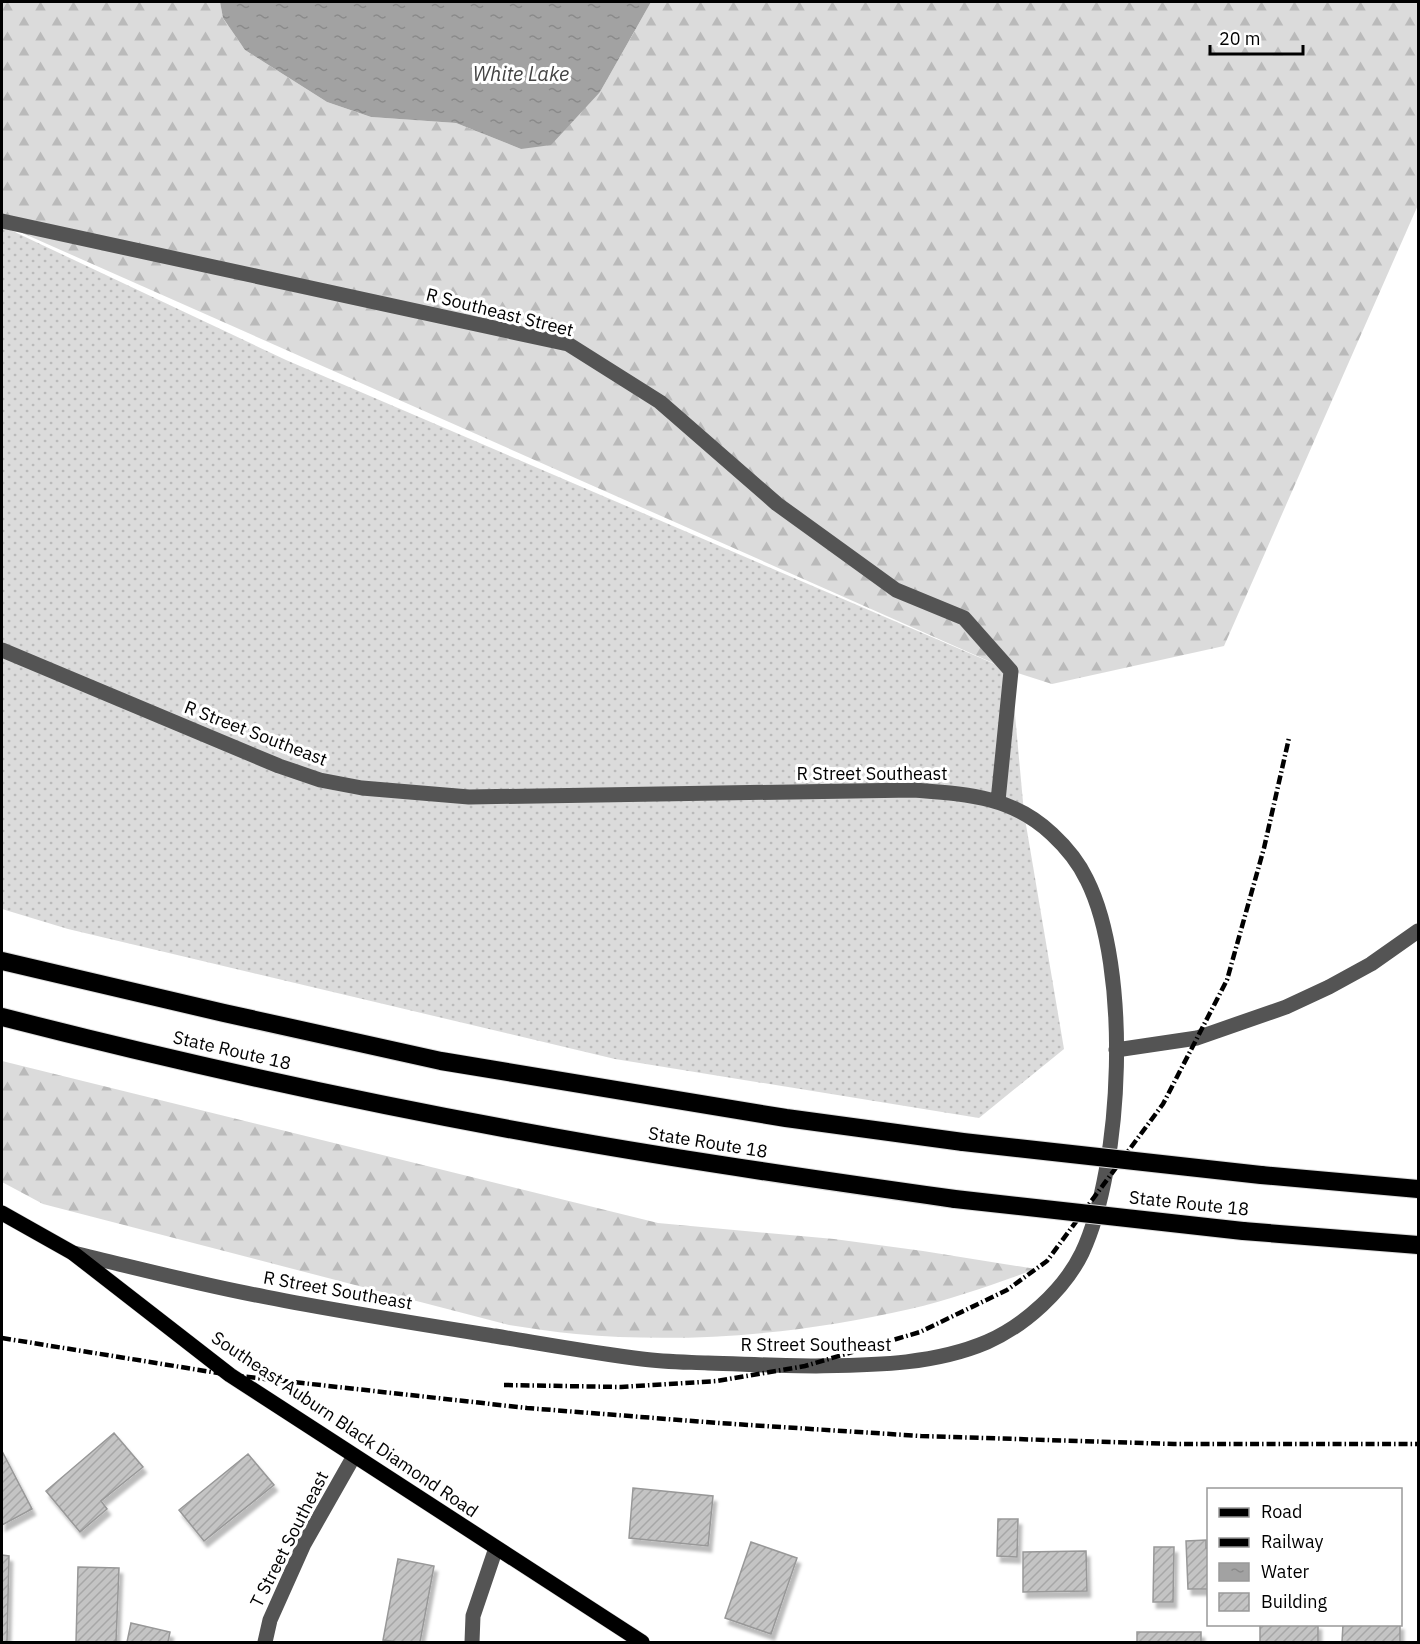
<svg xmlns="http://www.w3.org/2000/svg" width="1420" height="1644" font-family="'IBM Plex Sans',sans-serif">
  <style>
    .grass { fill: url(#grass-dots) }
    .forest { fill: url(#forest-firs) }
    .water { fill: url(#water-ripples) }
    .building { fill: url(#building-hatch); stroke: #989898; stroke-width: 1.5; filter: url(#shadow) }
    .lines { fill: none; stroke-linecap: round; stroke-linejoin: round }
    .major-casing { stroke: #dbdbdb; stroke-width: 16 }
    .highway-casing { stroke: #dbdbdb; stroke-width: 20 }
    .minor { stroke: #545454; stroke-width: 15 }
    .major { stroke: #000; stroke-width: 15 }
    .highway { stroke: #000; stroke-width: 18 }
    .rail { stroke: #000; stroke-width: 4.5; stroke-dasharray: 9 3 1.5 3; stroke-linecap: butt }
    .highway-bridge-casing { stroke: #dbdbdb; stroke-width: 20; stroke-linecap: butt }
    .highway-bridge { stroke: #000; stroke-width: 18 }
    .labels { text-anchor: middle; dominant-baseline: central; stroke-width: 6; stroke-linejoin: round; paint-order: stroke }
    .street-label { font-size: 18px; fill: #000; stroke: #fff }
    .water-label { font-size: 20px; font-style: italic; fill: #434343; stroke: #fff }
  </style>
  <defs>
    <pattern id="grass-dots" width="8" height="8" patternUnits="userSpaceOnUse" patternTransform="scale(1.5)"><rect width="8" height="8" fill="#dbdbdb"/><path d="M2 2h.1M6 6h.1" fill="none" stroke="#bababa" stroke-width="1.8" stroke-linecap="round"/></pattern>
    <pattern id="forest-firs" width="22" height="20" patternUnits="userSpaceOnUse" patternTransform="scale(1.5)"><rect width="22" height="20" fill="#dbdbdb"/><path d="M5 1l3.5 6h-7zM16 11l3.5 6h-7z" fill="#bababa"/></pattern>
    <pattern id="water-ripples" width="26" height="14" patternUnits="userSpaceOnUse" patternTransform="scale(1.5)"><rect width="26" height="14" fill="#a2a2a2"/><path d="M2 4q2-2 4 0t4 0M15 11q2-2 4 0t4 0" fill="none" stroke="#8a8a8a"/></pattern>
    <pattern id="building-hatch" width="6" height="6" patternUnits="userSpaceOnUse" patternTransform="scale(1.5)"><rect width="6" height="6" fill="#c4c4c4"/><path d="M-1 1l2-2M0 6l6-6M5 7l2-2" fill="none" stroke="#a7a7a7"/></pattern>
    <filter id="shadow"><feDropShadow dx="3.5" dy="6" stdDeviation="1.5" flood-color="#0004"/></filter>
  </defs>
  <rect width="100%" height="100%" fill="#fff"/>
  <path class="grass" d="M2 226 286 360 1011 671 1024 813 1064 1049 979 1118 615 1059 68 929 2 909Z"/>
  <path class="forest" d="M2 2H220L223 18 245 50 327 102 371 117 456 123 521 149 600 92 651 2H1418V205L1224 646 1052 684 1011 671 2 224Z
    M2 1061 658 1223 834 1239 923 1251 1036 1269C994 1284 953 1299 910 1309 801 1334 688 1344 576 1334 554 1332 531 1328 509 1325L43 1204 2 1182Z"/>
  <path class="water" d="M220 2H651L600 92 551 145 521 149 456 123 371 117 327 102 245 50 223 18Z"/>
  <path class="building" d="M114 1433 143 1467 101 1501 107 1509 80 1532 46 1491Z
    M2 1451 32 1509 2 1525Z
    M248 1454 274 1485 204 1541 179 1510Z
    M633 1488 713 1496 708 1546 629 1538Z
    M998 1519H1018L1017 1557 997 1556Z
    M1206 1540V1548H1208V1589H1188L1186 1541Z
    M751 1542 797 1558 771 1634 725 1618Z
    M1154 1547H1174L1173 1602H1153Z
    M1086 1551 1087 1591 1023 1592V1552Z
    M2 1555 9 1556 7 1642H2Z
    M398 1559 434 1566 420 1642H398L383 1640Z
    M78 1567 119 1568 116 1642H76Z
    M131 1623 170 1632 168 1642H127Z
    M1260 1624H1318V1642H1260Z
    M1343 1624H1400V1642H1342Z
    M1137 1632H1201V1642H1137Z"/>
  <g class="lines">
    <defs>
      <path id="major" d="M2 1213 73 1253 230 1375 642 1642"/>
      <path id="highway" d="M2 961 224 1013 441 1061 786 1118 963 1142
        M2 1017C197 1067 395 1110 593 1144 714 1165 834 1182 955 1199
        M1261 1175 1418 1189
        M1243 1231 1418 1245"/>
    </defs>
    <use href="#major" class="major-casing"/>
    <use href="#highway" class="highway-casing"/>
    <path class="minor" d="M2 221 568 344 660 402 777 504 896 590 964 618 1011 671 998 801
      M2 650 279 766 320 780 362 788 469 797 914 790C966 794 1012 796 1052 834 1066 847 1079 863 1087 880 1131 968 1123 1165 1082 1253 1064 1290 1024 1326 987 1342 933 1365 873 1365 816 1366 780 1366 744 1364 708 1363 686 1362 664 1362 642 1359 593 1353 544 1344 495 1336 419 1324 342 1312 266 1297 201 1285 137 1268 73 1253
      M1116 1050 1197 1038 1286 1007 1329 987 1371 964 1418 931
      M265 1642 270 1620 304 1544 354 1456
      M472 1642 473 1616 496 1548"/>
    <use href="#major" class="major"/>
    <use href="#highway" class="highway"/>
    <path class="rail" d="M2 1338 230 1375 527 1408 718 1423 921 1436 1174 1444H1418
      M504 1385 621 1387 717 1381 805 1366 920 1332 1007 1290 1047 1261 1163 1104 1227 980 1264 848 1289 738"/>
    <defs>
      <path id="highway-bridge" d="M963 1142 1261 1175
        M955 1199 1243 1231"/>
    </defs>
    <use href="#highway-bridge" class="highway-bridge-casing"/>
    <use href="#highway-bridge" class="highway-bridge"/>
  </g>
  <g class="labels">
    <g class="street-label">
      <text transform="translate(500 312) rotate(14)">R Southeast Street</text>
      <text transform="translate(256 733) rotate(21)">R Street Southeast</text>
      <text x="872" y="773">R Street Southeast</text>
      <text transform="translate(232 1050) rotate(13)">State Route 18</text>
      <text transform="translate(708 1142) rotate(9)">State Route 18</text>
      <text transform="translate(1189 1203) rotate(6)">State Route 18</text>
      <text transform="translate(338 1290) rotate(10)">R Street Southeast</text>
      <text x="816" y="1344">R Street Southeast</text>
      <text transform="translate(345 1424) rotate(34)">Southeast Auburn Black Diamond Road</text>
      <text transform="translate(289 1539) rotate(-63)">T Street Southeast</text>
    </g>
    <g class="water-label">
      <text x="521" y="73">White Lake</text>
    </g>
  </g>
  <rect width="1420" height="1644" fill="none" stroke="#000000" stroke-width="6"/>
  <rect x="1207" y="1488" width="195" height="138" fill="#ffffff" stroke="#999999" stroke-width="1.5"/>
  <rect x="1219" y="1508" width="30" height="9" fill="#000000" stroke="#999999" stroke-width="1.5"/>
  <text x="1261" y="1518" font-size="18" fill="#000000">Road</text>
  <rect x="1219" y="1538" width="30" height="9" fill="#000000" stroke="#999999" stroke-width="1.5"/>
  <text x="1261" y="1548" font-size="18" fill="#000000">Railway</text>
  <rect x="1219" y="1563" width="30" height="18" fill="url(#water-ripples)" stroke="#999999" stroke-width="1.5"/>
  <text x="1261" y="1578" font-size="18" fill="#000000">Water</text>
  <rect x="1219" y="1593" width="30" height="18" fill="url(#building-hatch)" stroke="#999999" stroke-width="1.5"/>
  <text x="1261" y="1608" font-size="18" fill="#000000">Building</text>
  <path d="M1210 45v9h93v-9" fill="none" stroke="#000000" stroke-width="3"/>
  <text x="1219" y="45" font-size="18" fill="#000000" stroke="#ffffff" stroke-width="4.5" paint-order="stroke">20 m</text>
</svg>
